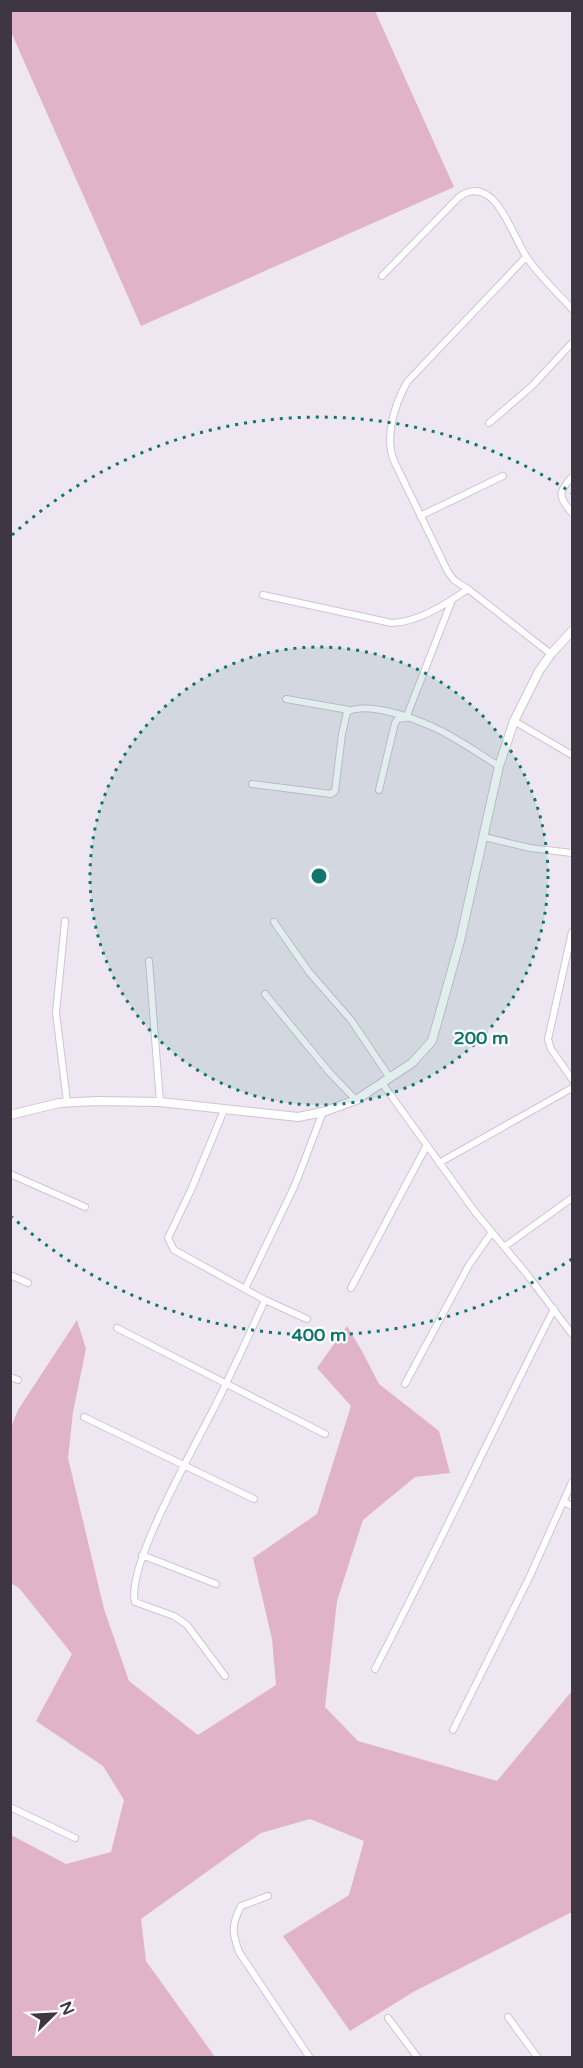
<svg xmlns="http://www.w3.org/2000/svg" width="583" height="2068" font-family="'Varela Round',sans-serif">
  <style>
    .green { fill: #e1b3c9 }
    .lines { fill: none; stroke-linecap: round; stroke-linejoin: round }
    .minor-casing { stroke: #d1c3d6; stroke-width: 8 }
    .tertiary-casing { stroke: #d1c3d6; stroke-width: 10 }
    .minor { stroke: #fff; stroke-width: 6 }
    .tertiary { stroke: #fff; stroke-width: 8 }
    .ring { fill: none; stroke: #0f766e; stroke-width: 3; stroke-dasharray: 3 6 }
    .centre { fill: #0f766e; stroke: #fff; stroke-width: 3 }
    .ring-label { font-size: 18px; text-anchor: middle; font-weight: bold; fill: #0f766e; stroke: #fff; stroke-width: 4.5; stroke-linejoin: round; paint-order: stroke }
  </style>
  <rect width="100%" height="100%" fill="#eee6f1"/>
  <path class="green" d="M10 11H375L454 187 141 326 11 32Z
    M77 1320 86 1349 73 1412 68 1458 104 1609 129 1681 198 1735 276 1685 272 1639 253 1558 317 1514 351 1406 317 1368 347 1326 362 1351 379 1384 439 1431 450 1473 415 1477 363 1520 337 1601 325 1707 358 1741 497 1781 572 1691V1912L415 1991 350 2031 283 1936 349 1895 364 1841 310 1819 261 1833 141 1919 146 1961 215 2057H11V1835L66 1864 111 1852 124 1800 103 1766 36 1721 72 1654 19 1588 11 1583V1427L18 1410Z"/>
  <g class="lines">
    <defs>
      <path id="minor" d="M526 257 407 382C395 404 384 437 394 461L448 572 454 580 468 589 551 654
        M382 276 459 197C494 172 511 233 526 256 538 275 557 292 572 309
        M489 423 532 386 572 343
        M572 477C557 493 559 497 572 513
        M420 516 503 476
        M263 595 392 623C419 622 446 604 468 589
        M286 699 349 710
        M514 721 572 755
        M252 784 331 794 335 791 342 734 347 712C368 701 413 718 433 727 456 737 477 753 499 766
        M379 790 395 723 398 719 406 718 452 600
        M484 837 530 848 572 853
        M65 921 56 1013 67 1102
        M274 922 309 972 351 1020 390 1078
        M572 932 548 1039 551 1049 572 1079
        M149 961 160 1102
        M265 994 330 1073 356 1100
        M382 1083 475 1212 526 1273 572 1334
        M224 1110 191 1190 168 1238 174 1250 265 1300 307 1319
        M439 1163 572 1088
        M10 1174 85 1207
        M504 1247 572 1198
        M10 1275 28 1283
        M351 1288 427 1145
        M245 1289 295 1185 323 1112
        M117 1328 325 1434
        M10 1377 18 1380
        M405 1384 469 1265 492 1232
        M84 1417 254 1499
        M564 1502 572 1506
        M142 1555 216 1584
        M375 1669C437 1550 493 1429 554 1309
        M225 1676 187 1625 174 1616 135 1602C125 1564 203 1433 222 1392 237 1361 251 1331 265 1300
        M453 1730 530 1576 572 1482
        M10 1807 75 1838
        M268 1896 241 1906C231 1926 232 1932 239 1952L310 2058
        M508 2017 538 2058
        M388 2018 418 2058"/>
      <path id="tertiary" d="M10 1115 59 1103 96 1101 160 1102 298 1117 323 1112 356 1100 412 1063 432 1041 460 941 499 766 514 721 539 671 551 654 572 631"/>
    </defs>
    <use href="#minor" class="minor-casing"/>
    <use href="#tertiary" class="tertiary-casing"/>
    <use href="#minor" class="minor"/>
    <use href="#tertiary" class="tertiary"/>
  </g>
  <circle cx="319" cy="876" r="229" fill="#0f766e" fill-opacity=".12"/>
  <g class="ring">
    <circle cx="319" cy="876" r="229"/>
    <path d="M572 1259A459 459 0 0 1 12 1217M12 535A459 459 0 0 1 572 493"/>
  </g>
  <circle cx="319" cy="876" r="9" class="centre"/>
  <g class="ring-label">
    <text x="481" y="1044">200 m</text>
    <text x="319" y="1341">400 m</text>
  </g>
  <rect width="583" height="2068" fill="none" stroke="#3e3643" stroke-width="24"/>
  <g transform="translate(54 2014) rotate(66)" stroke="#ffffff" stroke-width="4.5" paint-order="stroke">
  <path d="M0-4.5L10 22L0 15L-10 22Z" fill="#3e3643"/>
  <text y="-9" font-size="16" font-weight="bold" text-anchor="middle" fill="#3e3643">N</text>
  </g>
</svg>
